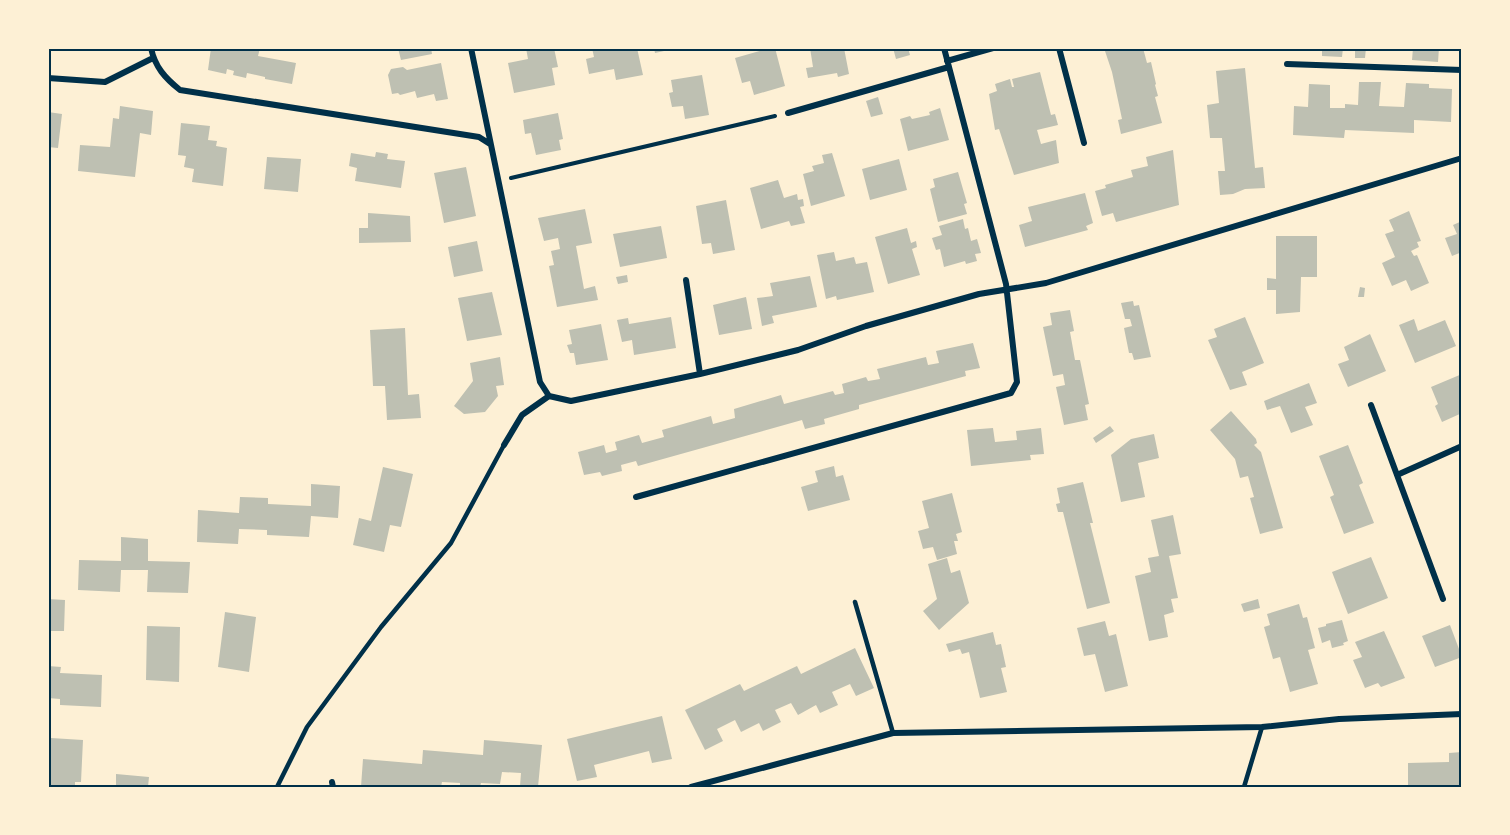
<svg xmlns="http://www.w3.org/2000/svg" width="1510" height="835" font-family="Manrope,sans-serif">
  <style>
    .building { fill: #bec0b2 }
    .lines { fill: none; stroke-linecap: round; stroke-linejoin: round }
    .path { stroke: #003049; stroke-width: 4 }
    .service { stroke: #003049; stroke-width: 4.5 }
    .minor { stroke: #003049; stroke-width: 6 }
    .neatline { fill: none; stroke: #003049; stroke-width: 2 }
  </style>
  <rect width="100%" height="100%" fill="#fdf0d5"/>
  <path class="building" d="M211 48H260L258 56 296 63 292 84 265 79V77L247 73 246 78 233 75 234 71 227 69 226 74 208 70Z
    M398 48H431L432 54 401 60Z
    M526 48H554L558 67 552 68 555 85 514 93 508 63 528 59Z
    M592 48H626V50L637 48 643 75 616 80 614 69 589 74 586 59 594 57Z
    M654 48H673V49L655 53Z
    M770 48H775L785 86 754 95 750 81 742 83 735 58Z
    M810 48H844L849 74 838 77 837 73 808 78 806 68 813 67Z
    M893 48H908L910 55 896 59Z
    M1104 48H1143L1147 63 1151 62 1156 84 1155 85 1158 96 1155 97 1162 123 1121 134 1118 120 1122 119 1112 72Z
    M1322 48H1343L1342 57 1322 56Z
    M1355 48H1366L1365 58H1355Z
    M1413 48H1439L1438 62 1412 60Z
    M441 63 448 99 436 101 434 94 417 98 415 91 400 95 398 93 392 94 388 75 391 69 403 67 407 70Z
    M1245 68 1255 168 1263 167 1265 188 1245 189 1233 194 1220 195 1218 171H1225L1222 138H1210L1207 105 1219 103 1216 71Z
    M1040 72 1051 115 1055 114 1058 125 1037 130 1041 144 1056 140 1059 163 1014 175 999 129 995 130 989 94 997 91 995 84 1010 79 1012 87H1014L1012 79Z
    M702 75 709 115 685 119 683 106 672 107 669 93 673 92 671 80Z
    M1359 82H1381L1379 106 1404 107 1406 83 1429 84V88L1452 89 1451 122 1414 120V133L1345 130 1344 138 1293 135 1294 106 1308 107 1309 84 1330 85V108H1345V104L1358 105Z
    M878 97 883 114 871 117 866 101Z
    M120 106 153 111 151 135 140 133 135 177 78 171 80 145 110 147 113 118 119 119Z
    M940 108 949 140 908 151 900 119 910 116 912 119 930 115 929 112Z
    M48 112 62 114 58 148 48 147Z
    M558 113 563 139 559 140 561 150 536 155 531 133 525 134 523 120Z
    M181 123 210 126 208 140 217 141 216 146 227 148 223 186 192 182 194 169 184 167 186 156 178 155Z
    M1173 150 1179 205 1116 222 1113 213 1102 216 1095 191 1106 188 1105 185 1133 177 1131 170 1148 166 1146 157Z
    M376 152 388 154 387 159 405 161 401 188 355 181 357 168 349 166 351 153 375 157Z
    M832 153 845 196 811 206 803 174 814 171 812 166 824 163 822 155Z
    M267 157 301 159 298 192 264 189Z
    M899 159 907 190 870 200 862 169Z
    M466 167 476 216 444 223 434 173Z
    M958 172 967 203 964 204 967 214 938 222 930 189 935 187 933 179Z
    M778 180 784 198 797 194 798 200 803 199 804 206 800 207 805 223 791 226 789 221 761 229 750 188Z
    M1085 193 1093 223 1086 226 1088 230 1025 247 1019 225 1032 221 1028 207Z
    M726 200 735 250 713 254 711 243 702 244 696 206Z
    M585 209 592 243 576 246 584 289 595 286 598 300 557 307 549 266 554 265 551 251 560 249 558 238 544 241 538 218Z
    M1409 211 1421 241 1417 242 1419 247 1411 251 1414 256 1417 255 1429 283 1411 291 1406 280 1392 286 1382 263 1395 257 1385 234 1394 231 1389 220Z
    M368 213 410 216 411 242 359 243V228H368Z
    M963 219 965 229 968 228 971 241 977 239 981 253 975 254 977 261 966 264 965 261 944 267 940 249 936 250 932 238 942 235 939 226Z
    M1462 221V252L1452 256 1445 238 1457 234 1453 225Z
    M661 226 667 258 620 267 613 234Z
    M907 228 911 243 916 241 917 247 912 249 920 275 888 284 875 237Z
    M1276 236H1317V277H1301L1300 312 1276 314V290H1267V278L1276 279Z
    M477 241 483 271 454 277 448 247Z
    M834 252 836 261 854 257 856 264 867 262 874 292 837 300 836 296 826 299 817 255Z
    M627 275 628 282 618 284 616 277Z
    M810 276 817 307 772 316 774 323 762 326 757 298 773 296 770 283Z
    M1360 287 1365 288 1364 297H1358Z
    M492 292 502 335 467 341 458 298Z
    M746 297 752 329 719 335 713 305Z
    M1133 301 1134 306 1139 305 1151 357 1134 360 1132 353H1129L1124 328 1132 326 1130 319H1125L1121 303Z
    M1070 310 1074 331 1070 332 1075 360H1080L1089 404 1085 405 1088 420 1064 425 1056 387 1065 385 1063 374 1053 376 1043 327 1052 325 1050 313Z
    M671 317 676 348 634 355 632 340 622 342 617 320 628 318 629 324Z
    M1245 317 1264 363 1242 372 1247 385 1230 390 1208 340 1217 337 1214 329Z
    M1414 319 1418 331 1445 320 1456 346 1415 363 1399 325Z
    M601 324 608 360 576 365 574 353H570L567 345 572 344 569 330Z
    M405 328 408 395 419 394 421 418 387 420 385 386H373L370 330Z
    M1370 334 1386 371 1348 387 1338 364 1349 360 1344 347Z
    M973 343 980 368 965 371 966 376 859 405V409L824 419 825 424 805 429 802 420 638 466 636 461 621 465 622 471 602 476 600 472 584 475 578 452 604 445 606 453 617 450 615 442 639 435 642 443 664 437 662 430 711 416 713 424 735 418 734 409 781 395 784 404 833 391 835 395 844 393 842 384 866 377 868 381 880 379 877 369 926 357 928 365 939 363 936 351Z
    M500 357 504 385 496 386 498 396 485 412 464 414 454 406 473 381 470 363Z
    M1462 374V407L1459 408 1462 413 1442 422 1435 406 1438 404 1431 387Z
    M1309 383 1317 403 1305 407 1313 425 1291 433 1280 406 1267 410 1264 401Z
    M1231 411 1256 439 1257 443 1254 445 1261 452 1283 528 1260 534 1250 498 1254 497 1248 476 1240 478 1235 459 1210 430Z
    M1110 426 1114 431 1096 443 1093 438Z
    M993 428 995 442 1017 440 1016 431 1041 428 1044 454 1030 455 1031 460 971 466 967 430Z
    M1154 434 1159 458 1138 463 1145 497 1121 502 1111 455 1131 439Z
    M1348 445 1363 483 1359 485 1374 523 1344 534 1330 497 1334 495 1319 456Z
    M834 466 836 477 843 475 850 500 808 511 801 487 818 482 815 471Z
    M383 467 413 474 401 527 390 525 384 552 353 545 359 518 371 521Z
    M1083 482 1093 523H1090L1110 603 1087 609 1063 512H1058L1056 504 1060 503 1057 488Z
    M311 484 340 486 338 518 311 516 309 537 267 535V530L239 529 238 544 197 542 198 510 239 513 240 497 268 498V504L311 506Z
    M952 493 962 532 956 534 958 541H954L957 554 937 560 933 547 923 549 918 531 929 528 922 501Z
    M1173 515 1181 554 1169 556 1178 598 1171 599 1174 612 1164 615 1168 637 1149 641 1135 576 1151 572 1148 558 1159 556 1151 520Z
    M121 537 148 539V561L190 562 188 593 147 592 148 570H121L120 592 78 590 79 560 121 561Z
    M1371 557 1388 598 1348 614 1332 572Z
    M947 558 951 573 960 570 969 603 939 630 923 611 937 599 928 564Z
    M48 599 65 600 64 631H48Z
    M1258 599 1260 608 1244 612 1241 604Z
    M1299 604 1303 618 1307 617 1315 648 1308 650 1318 684 1290 692 1280 657 1273 659 1264 627 1270 625 1267 614Z
    M225 612 256 617 249 672 218 667Z
    M1342 620 1348 641 1343 643 1344 645 1332 648 1330 640 1322 643 1318 628 1326 626V624Z
    M1105 621 1109 636 1116 634 1128 686 1105 692 1095 654 1084 656 1077 628Z
    M1450 625 1462 657 1435 667 1422 636Z
    M147 626 180 627 179 682 146 680Z
    M1384 631 1405 678 1381 687 1378 683 1365 688 1353 660 1362 657 1355 642Z
    M993 632 996 645 1001 644 1006 667 1001 668 1007 692 980 698 969 652 962 654 960 649 949 652 946 644Z
    M855 648 874 688 856 696 850 684 832 692 838 705 820 713 816 705 798 715 791 703 775 710 781 722 763 731 759 723 741 732 735 720 717 729 723 741 705 750 685 710 740 684 744 691 797 666 801 674Z
    M48 666 61 667 60 673 102 675 101 707 60 705V699L48 698Z
    M662 716 672 759 652 763 649 751 594 765 597 777 577 781 567 739Z
    M51 738 83 740 81 782H75V787H48Z
    M484 740 542 745 538 787 520 786 521 773 502 772 500 784 481 783 480 787H460V783L442 782 441 787H361L363 759 422 764 423 750 483 755Z
    M1462 752V787H1408V763L1449 762V753Z
    M116 774 149 777 148 787H116Z"/>
  <g class="lines">
    <path class="path" d="M511 178 775 116"/>
    <path class="service" d="M855 602 893 733
      M277 787 307 727 381 627 451 543 504 445
      M1244 787 1262 727"/>
    <path class="minor" d="M151 48C155 67 165 78 180 90L479 137 490 144
      M471 48 540 382 549 396
      M1059 48 1084 143
      M947 61 993 48
      M1287 64 1462 70
      M48 78 105 82 153 58
      M788 113 949 67
      M686 280 700 374
      M549 396 571 401 700 374 798 350 866 326 979 294 1046 283 1462 158
      M1371 405 1397 475
      M504 445 522 415 549 396
      M636 497 1011 393 1017 382 1006 284 944 48
      M1443 599 1397 475 1462 446
      M332 782 333 787
      M691 787 893 733 1262 727 1339 719 1462 714"/>
  </g>
  <rect width="1510" height="835" fill="none" stroke="#fdf0d5" stroke-width="99"/>
  <rect x="50" y="50" width="1410" height="736" class="neatline"/>
</svg>
